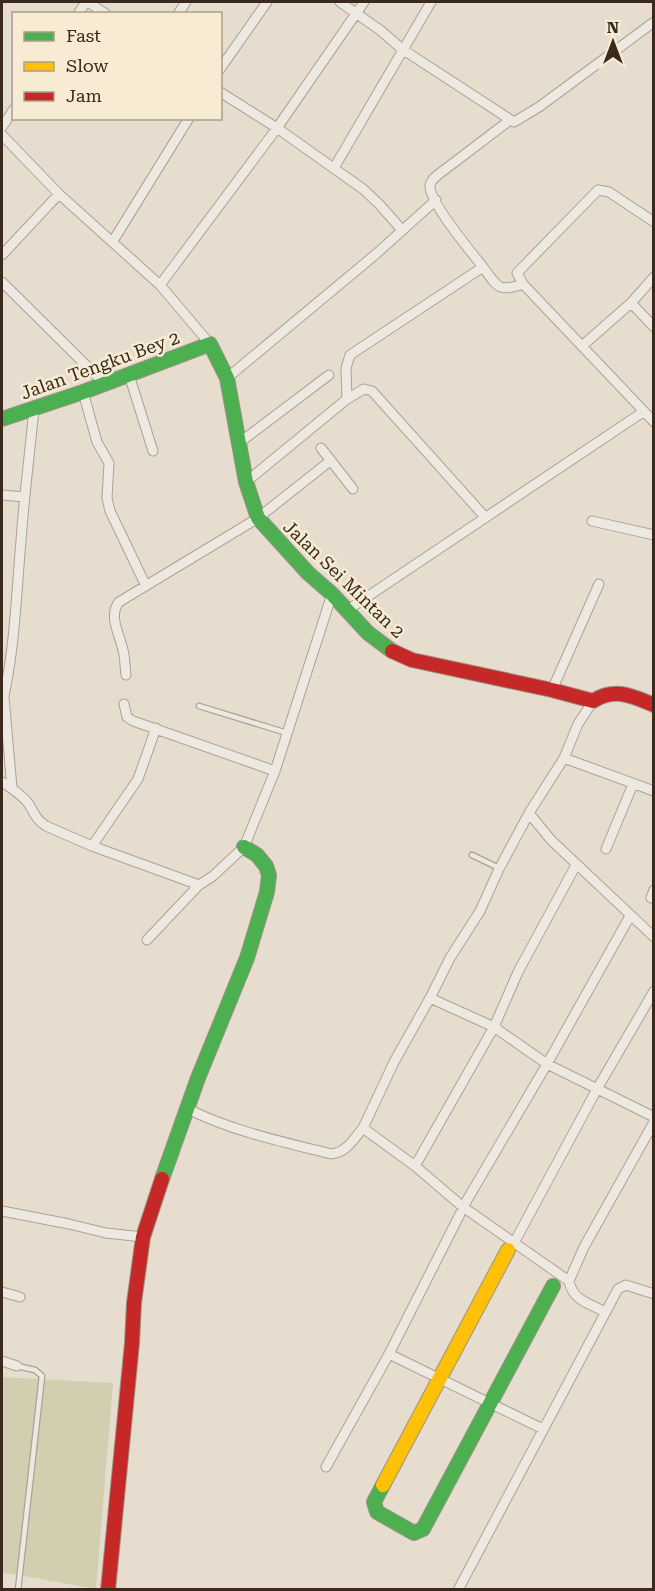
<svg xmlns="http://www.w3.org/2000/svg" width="655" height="1591" font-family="'Roboto Serif',serif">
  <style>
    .cemetery { fill: #d1cfb0 }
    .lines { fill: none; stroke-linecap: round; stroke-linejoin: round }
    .lane-casing { stroke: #aba297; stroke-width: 7 }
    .street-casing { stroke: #aba297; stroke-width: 11 }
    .fast-casing { stroke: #9b9287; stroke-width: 16 }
    .slow-casing { stroke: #9b9287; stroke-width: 16 }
    .jam-casing { stroke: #9b9287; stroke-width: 16 }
    .lane { stroke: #eee9e0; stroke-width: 4.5 }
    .street { stroke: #eee9e0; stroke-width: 9 }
    .fast { stroke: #4caf50; stroke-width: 14 }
    .slow { stroke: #ffc107; stroke-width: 14 }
    .jam { stroke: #c62828; stroke-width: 14 }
    .labels { text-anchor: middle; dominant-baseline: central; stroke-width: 5; stroke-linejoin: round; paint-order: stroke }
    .street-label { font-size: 18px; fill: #3a2a1e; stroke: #f7ebd4 }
  </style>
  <rect width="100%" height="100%" fill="#e6ddce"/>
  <path class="cemetery" d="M2 1377 113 1383 96 1589 2 1572Z"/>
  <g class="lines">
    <defs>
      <path id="lane" d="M199 706 287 733
        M472 855 499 868
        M17 1366 35 1370 42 1376 18 1590"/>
      <path id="street" d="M88 2 106 14
        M340 2 380 30 402 49 514 122 539 107 654 22
        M78 14 86 2
        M178 14 186 2
        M220 69 267 2
        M220 92 277 128 363 189 379 204 402 230
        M2 127 14 109
        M2 135 59 194 160 285 210 344
        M334 168 431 2
        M654 222 609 192 598 190 517 273 523 284 654 422
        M113 241 189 118
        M2 255 59 194
        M483 267C497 286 498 293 523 284
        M2 282 105 384
        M160 285 277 128 364 2
        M631 303 654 327
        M582 346 631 303 654 277
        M129 375 153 451
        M227 378 376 254 436 200
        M83 392 97 442 109 463 107 498 110 511 146 586
        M239 443 329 375
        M321 448 353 489
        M246 482 347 399
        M2 495 25 497
        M485 517 372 391 364 389 347 399 346 368 350 355 483 267C472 253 428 201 430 185 431 180 435 177 439 174L510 120
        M592 521 654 535
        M346 611 643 412
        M126 675C125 668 125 661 124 655 122 638 107 617 119 602L258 518 330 461
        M552 690 599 584
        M4 697 12 788
        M593 701 578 724 564 758 529 813 551 840 654 937
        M124 704 127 717 133 721 275 771
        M2 705C15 649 16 597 21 541 24 497 30 452 34 408
        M564 758 654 791
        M2 782C11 788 21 794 28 803 34 812 36 820 46 826L92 846 199 885
        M92 846 138 779 156 728
        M606 849 633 784
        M651 898 654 890
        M147 940 199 885 213 876 244 847 275 771 332 594
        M430 998 494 1027 547 1064 654 1117
        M188 1109C232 1131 283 1142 331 1154 347 1152 353 1140 363 1128L415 1166 463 1207 569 1281C573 1301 589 1303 605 1312
        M363 1128 394 1062 430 998 450 958 480 911 499 869 529 813
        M415 1166 494 1027 518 972 576 865
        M463 1207 547 1064 630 916
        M2 1211 69 1224 106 1233 143 1237
        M514 1243 597 1089 654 991
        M569 1281 584 1247 654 1122
        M2 1292 20 1297
        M389 1354 543 1429
        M2 1361 17 1366
        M326 1467 389 1354 460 1214
        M458 1590 618 1289 626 1285 654 1294"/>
      <path id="fast" d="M2 419 83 392 210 344 227 378 246 482 258 518 308 573 332 594 368 633 392 651
        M162 1179 198 1078 247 958 267 892 269 875 266 866 257 855 244 847
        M383 1485 374 1502 377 1512 414 1533 423 1529 553 1286"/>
      <path id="slow" d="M383 1485 508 1250"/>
      <path id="jam" d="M392 651 412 660 552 690 593 701C615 687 632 696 654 705
        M108 1590 132 1343 134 1303 143 1237 162 1179"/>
    </defs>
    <use href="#lane" class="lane-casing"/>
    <use href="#street" class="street-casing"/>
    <use href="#fast" class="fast-casing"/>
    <use href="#slow" class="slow-casing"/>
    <use href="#jam" class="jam-casing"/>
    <use href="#lane" class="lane"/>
    <use href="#street" class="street"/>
    <use href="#fast" class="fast"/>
    <use href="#slow" class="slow"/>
    <use href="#jam" class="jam"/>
  </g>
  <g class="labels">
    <g class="street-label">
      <text transform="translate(100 365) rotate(-20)">Jalan Tengku Bey 2</text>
      <text transform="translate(344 579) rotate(44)">Jalan Sei Mintan 2</text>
    </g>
  </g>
  <rect width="655" height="1591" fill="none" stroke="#3a2a1e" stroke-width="6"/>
  <rect x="12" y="12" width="210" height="108" fill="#f7ebd4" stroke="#ab9e8b" stroke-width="1.5"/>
  <rect x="24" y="32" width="30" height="9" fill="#4caf50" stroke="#ab9e8b" stroke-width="1.5"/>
  <text x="66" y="42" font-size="18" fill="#3a2a1e">Fast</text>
  <rect x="24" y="62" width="30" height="9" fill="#ffc107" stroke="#ab9e8b" stroke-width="1.5"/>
  <text x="66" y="72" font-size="18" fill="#3a2a1e">Slow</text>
  <rect x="24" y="92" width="30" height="9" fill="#c62828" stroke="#ab9e8b" stroke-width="1.5"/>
  <text x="66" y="102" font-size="18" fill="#3a2a1e">Jam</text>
  <g transform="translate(613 42)" stroke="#f7ebd4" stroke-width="4.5" paint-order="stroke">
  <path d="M0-4.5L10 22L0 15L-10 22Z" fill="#3a2a1e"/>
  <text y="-9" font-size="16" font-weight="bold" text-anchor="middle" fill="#3a2a1e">N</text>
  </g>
</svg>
